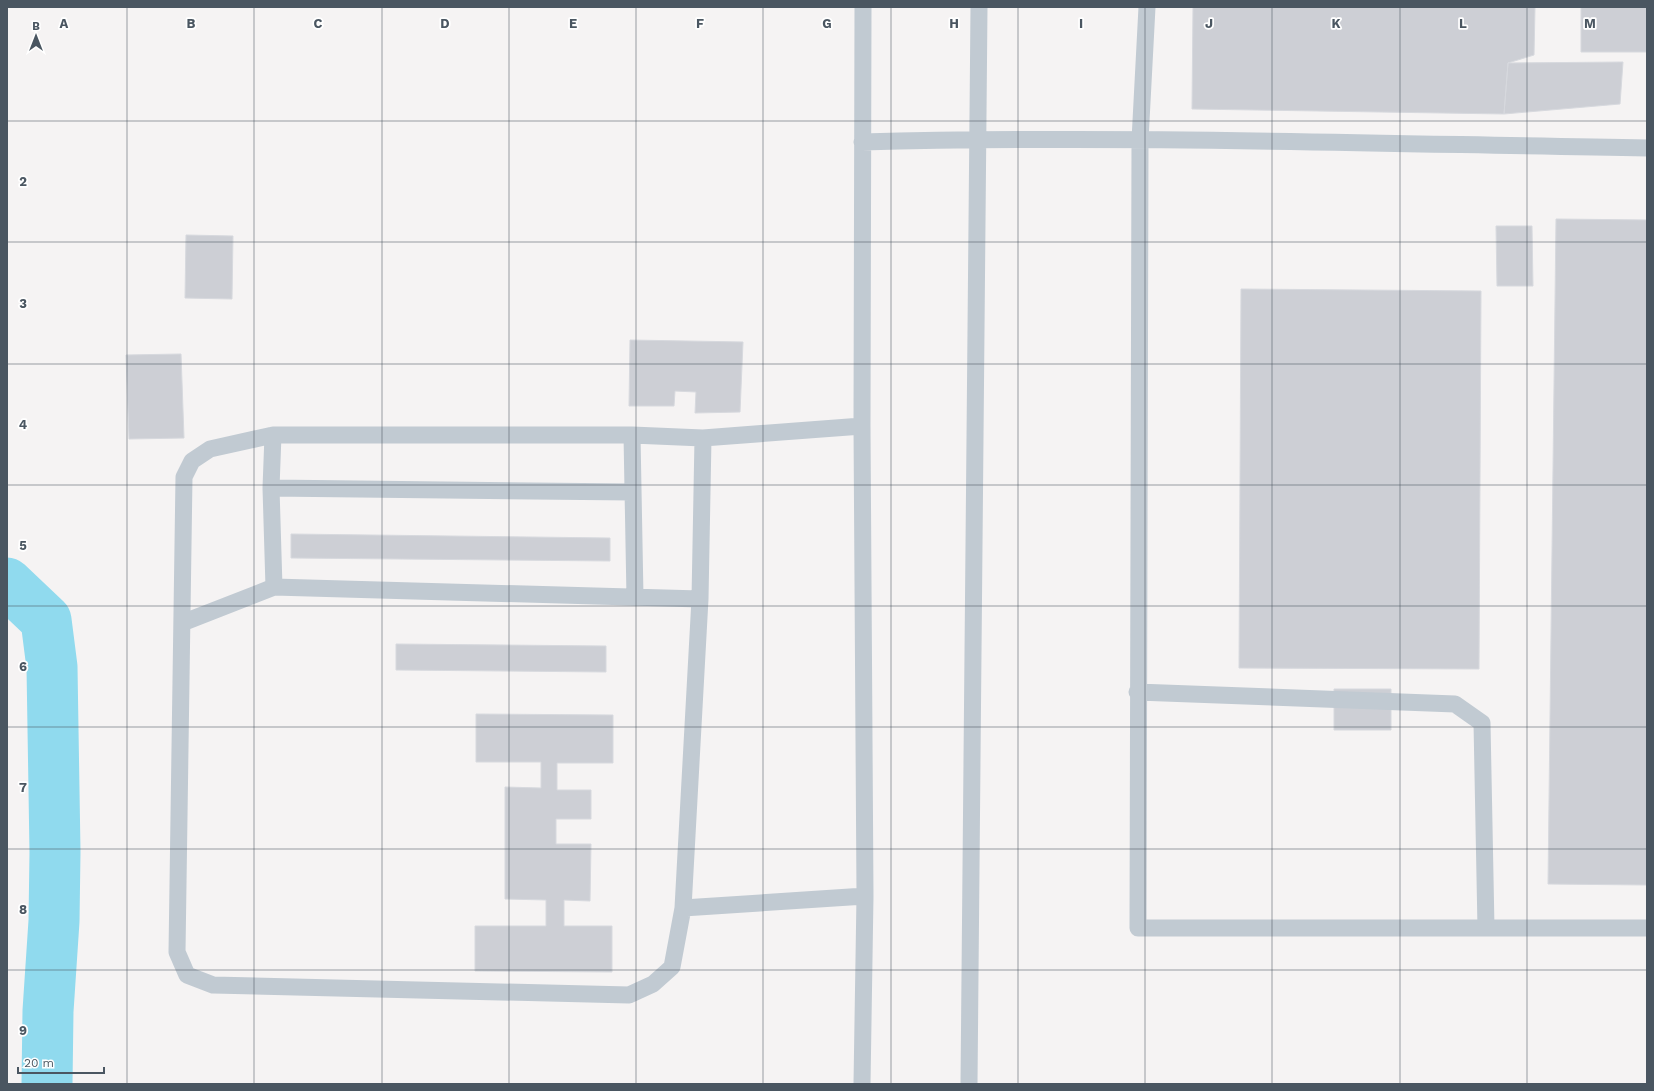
<svg xmlns="http://www.w3.org/2000/svg" width="1654" height="1091" font-family="'Work Sans',sans-serif">
  <style>
    .lines { fill: none; stroke-linecap: round; stroke-linejoin: round }
    .river { stroke: #90daee; stroke-width: 51 }
    .building { fill: #cdcfd5; stroke: #d7d9de }
    .service { stroke: #c1cad2; stroke-width: 17 }
    .grid { fill: none; stroke: #4a5661; stroke-width: 1; stroke-opacity: 0.55 }
    .grid-label { font-size: 13px; text-anchor: middle; font-weight: bold; fill: #4a5661; stroke: #fff; stroke-width: 3.5; stroke-linejoin: round; paint-order: stroke }
  </style>
  <rect width="100%" height="100%" fill="#f5f3f3"/>
  <g class="lines">
    <path class="river" d="M7 583 46 620 52 667 55 852 54 921 48 1011 47 1084"/>
  </g>
  <path class="building" d="M1193 7H1535L1534 55 1508 63 1504 114 1192 109Z
    M1581 7H1647V52H1581Z
    M1623 62 1620 104 1504 114 1508 63Z
    M1556 219 1647 220V885L1548 884Z
    M1496 226H1532L1533 286H1497Z
    M186 235 233 236 232 299 185 298Z
    M1241 289 1481 291 1479 669 1239 668Z
    M630 340 743 342 740 412 695 413 696 392 675 391 674 406H629Z
    M181 354 184 438 129 439 126 355Z
    M291 534 610 538V561L291 558Z
    M396 644 606 646V672L396 670Z
    M1334 689H1391V730H1334Z
    M476 714 613 715V763H557V790H591V819H556V844H591L590 901 564 900V926H612V972L475 971V926H546V900L505 899V787L541 788V762H476Z"/>
  <g class="lines">
    <path class="service" d="M1147 7 1140 140 1138 928H1647
      M862 142C1124 135 1386 144 1647 148
      M273 435 271 488 274 587
      M632 435 635 597
      M703 438 700 599 683 908 672 967 653 984 629 995 213 985 187 975 177 952 184 477 192 461 210 449 273 435H632L703 438 862 426
      M271 488 632 492
      M182 623 274 587 700 599
      M1137 692 1455 704 1482 723 1486 928
      M683 908 865 896
      M862 1084 865 896 862 426 863 7
      M969 1084 979 7"/>
  </g>
  <path class="grid" d="M127 7V1084M254 7V1084M382 7V1084M509 7V1084M636 7V1084M763 7V1084M891 7V1084M1018 7V1084M1145 7V1084M1272 7V1084M1400 7V1084M1527 7V1084M7 121H1647M7 242H1647M7 364H1647M7 485H1647M7 606H1647M7 727H1647M7 849H1647M7 970H1647"/>
  <g class="grid-label">
    <text x="64" y="28">A</text>
    <text x="191" y="28">B</text>
    <text x="318" y="28">C</text>
    <text x="445" y="28">D</text>
    <text x="573" y="28">E</text>
    <text x="700" y="28">F</text>
    <text x="827" y="28">G</text>
    <text x="954" y="28">H</text>
    <text x="1081" y="28">I</text>
    <text x="1209" y="28">J</text>
    <text x="1336" y="28">K</text>
    <text x="1463" y="28">L</text>
    <text x="1590" y="28">M</text>
    <text x="23" y="186">2</text>
    <text x="23" y="308">3</text>
    <text x="23" y="429">4</text>
    <text x="23" y="550">5</text>
    <text x="23" y="671">6</text>
    <text x="23" y="792">7</text>
    <text x="23" y="914">8</text>
    <text x="23" y="1035">9</text>
  </g>
  <rect width="1654" height="1091" fill="none" stroke="#4a5661" stroke-width="16"/>
  <g transform="translate(36 36)" stroke="#ffffff" stroke-width="3" paint-order="stroke">
  <path d="M0-3L7 15L0 10L-7 15Z" fill="#4a5661"/>
  <text y="-6" font-size="11" font-weight="bold" text-anchor="middle" fill="#4a5661">B</text>
  </g>
  <path d="M18 1067v6h86v-6" fill="none" stroke="#4a5661" stroke-width="2"/>
  <text x="24" y="1067" font-size="12" fill="#4a5661" stroke="#ffffff" stroke-width="3" paint-order="stroke">20 m</text>
</svg>
